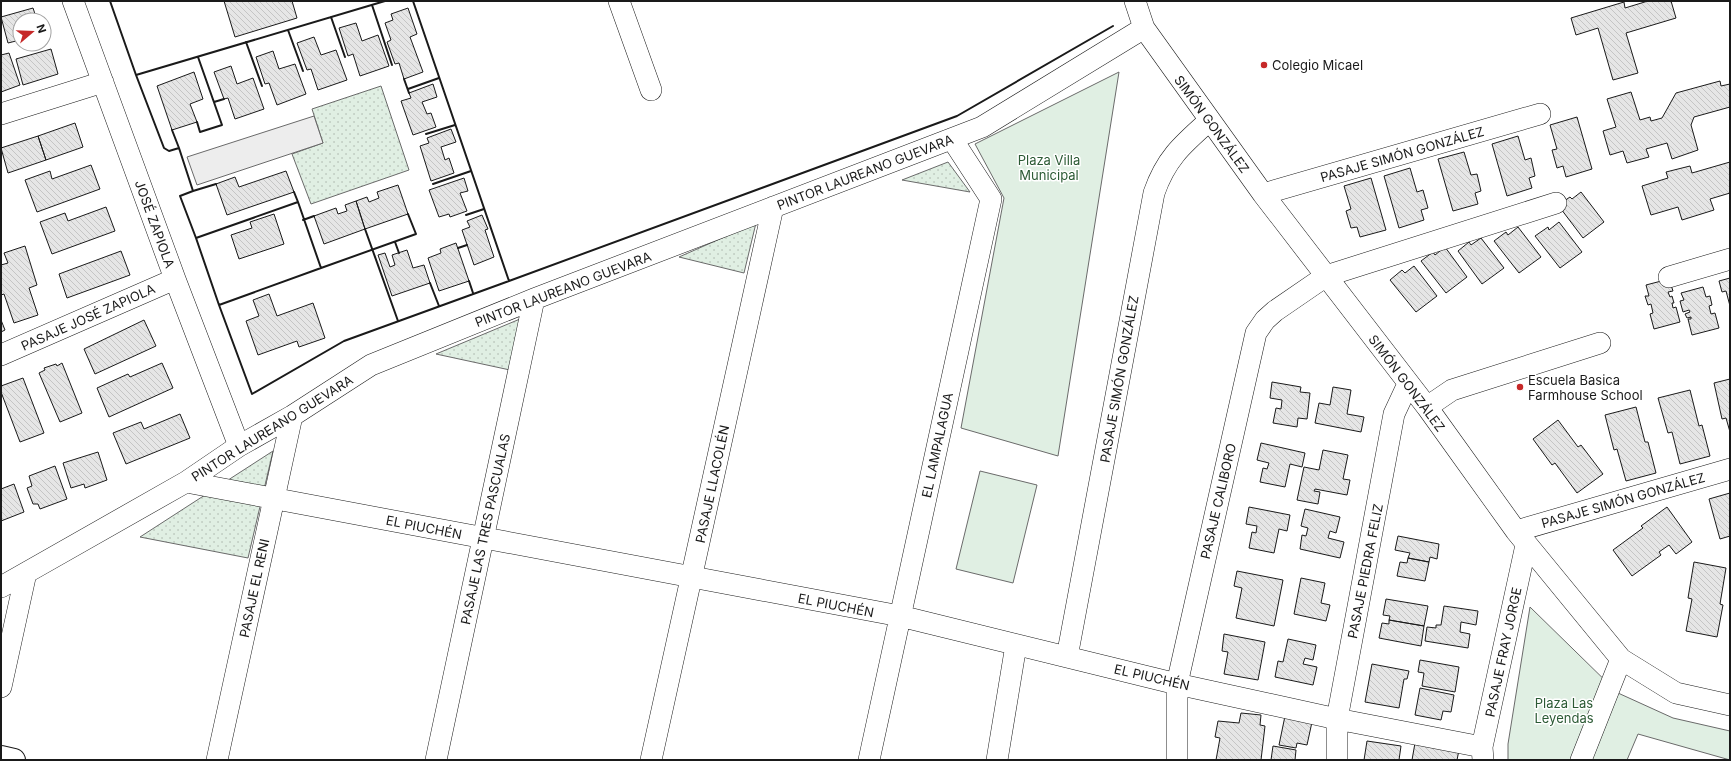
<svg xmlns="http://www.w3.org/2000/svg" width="1731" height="761" font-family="Inter,sans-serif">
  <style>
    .grass { fill: url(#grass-dots); stroke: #6a6a6a }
    .park { fill: #e0efe3; stroke: #6a6a6a }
    .parking { fill: #ededed; stroke: #6a6a6a }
    .building { fill: url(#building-back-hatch); stroke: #1a1a1a }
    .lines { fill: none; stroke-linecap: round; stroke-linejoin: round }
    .street-casing { stroke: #1a1a1a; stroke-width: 22 }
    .secondary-casing { stroke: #1a1a1a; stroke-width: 24 }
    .street { stroke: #fff; stroke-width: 21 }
    .secondary { stroke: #fff; stroke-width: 22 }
    .wall { stroke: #1a1a1a; stroke-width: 2 }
    .poi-dot { fill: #c62828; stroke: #fff; stroke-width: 1.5 }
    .labels { text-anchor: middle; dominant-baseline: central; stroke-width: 3; stroke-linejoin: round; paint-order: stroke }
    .poi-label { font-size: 13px; fill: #1a1a1a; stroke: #fff; text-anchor: start }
    .street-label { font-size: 13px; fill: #1a1a1a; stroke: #fff }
    .park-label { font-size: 13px; fill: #2b5a34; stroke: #fff }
  </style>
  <defs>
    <pattern id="grass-dots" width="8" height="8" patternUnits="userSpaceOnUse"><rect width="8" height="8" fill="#e0efe3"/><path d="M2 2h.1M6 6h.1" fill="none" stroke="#c0ccc2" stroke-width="1.8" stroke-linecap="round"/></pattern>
    <pattern id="building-back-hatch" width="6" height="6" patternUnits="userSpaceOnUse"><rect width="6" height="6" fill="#e6e6e6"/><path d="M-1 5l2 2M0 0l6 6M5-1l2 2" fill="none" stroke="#c5c5c5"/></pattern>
  </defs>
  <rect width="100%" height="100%" fill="#fff"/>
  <path class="grass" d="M381 86 409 170 311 204 292 154 323 143 312 109Z
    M948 162 970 192 902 180Z
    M756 223 744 273 679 257Z
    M520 319 510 370 436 354Z
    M273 451 248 558 140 537Z"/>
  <path class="park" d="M1119 72 1058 456 961 428 1004 198 975 144Z
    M980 471 1037 485 1013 583 956 569Z
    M1530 607 1618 693 1673 718 1730 731V760L1638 734 1627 760H1508V744Z"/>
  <path class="parking" d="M314 116 323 143 197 185 187 157Z"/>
  <path class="building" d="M224 1H292L297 18 235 37Z
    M1648 1H1671L1676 18 1626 33 1638 73 1613 80 1598 28 1576 35 1571 18 1624 2 1625 8Z
    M33 8 37 20H20V40L8 43 1 17Z
    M408 8 417 34 410 37 423 72 404 79 399 63 395 64 387 42 391 40 385 23 393 20 391 14Z
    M356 23 362 41 378 35 389 66 360 76 353 54 348 56 339 28Z
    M314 37 321 55 336 50 347 80 318 90 311 69 307 70 297 43Z
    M51 49 58 74 23 85 16 59Z
    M273 51 279 69 295 64 306 94 277 105 269 83 265 84 256 57Z
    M9 53 20 85 1 92V55Z
    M231 66 237 84 253 78 264 109 235 119 228 98 224 99 214 72Z
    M194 72 203 99 190 104 197 122 172 130 157 86Z
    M1720 81 1721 86 1730 84V107L1694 117 1691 125 1698 150 1672 159 1667 143 1646 149 1649 157 1627 163 1623 151 1610 155 1603 131 1616 127 1607 99 1631 92 1640 120 1650 117 1651 121 1662 118 1676 93Z
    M433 84 437 97 422 102 427 114 431 113 436 127 413 135 401 101 411 98 409 93Z
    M1577 117 1592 169 1566 177 1563 166 1557 168 1552 150 1557 149 1550 125Z
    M75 123 83 147 46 160 38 136Z
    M451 129 456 142 441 147 445 160 449 158 454 173 431 181 420 146 429 143 427 138Z
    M38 136 46 160 8 173 1 148Z
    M1518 136 1525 160 1531 158 1535 176 1529 178 1532 188 1507 196 1492 144Z
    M1464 152 1471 175 1477 174 1481 191 1475 193 1478 204 1453 211 1438 159Z
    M1730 162V193L1710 199 1714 210 1682 220 1678 207 1651 215 1642 186 1668 178 1666 172 1690 166 1692 173Z
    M91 165 100 189 37 212 25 180 50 171 52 179Z
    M1410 168 1417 192 1423 190 1428 208 1421 210 1424 220 1399 228 1384 176Z
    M286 171 294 192 227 215 216 184 235 177 239 187Z
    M464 178 468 191 460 193 467 211 450 217 449 214 439 217 429 190Z
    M1371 178 1386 230 1360 237 1357 227 1351 228 1346 211 1351 209 1344 186Z
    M398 185 408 214 365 229 356 201 367 197 369 202 379 198 377 192Z
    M1581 192 1604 222 1583 238 1558 205 1570 197 1572 199Z
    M356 201 365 229 324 244 314 216 336 208 338 214 347 211 345 205Z
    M106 207 115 231 52 254 40 222 65 213 68 221Z
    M274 214 284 244 239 259 231 235 252 228 250 222Z
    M482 215 488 229 485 230 494 257 474 265 462 230 470 227 467 221Z
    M1559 222 1582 252 1560 268 1535 236 1548 227 1549 230Z
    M1518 227 1541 257 1519 273 1494 241 1506 232 1508 235Z
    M1481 238 1504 268 1482 284 1458 251 1469 242 1471 245Z
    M456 243 469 281 439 291 428 258 441 253 440 249Z
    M25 246 37 285 29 288 38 315 14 323 4 294 1 295V265L8 263 4 253Z
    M1445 247 1467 277 1446 293 1421 261 1433 252 1435 255Z
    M407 250 413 268 424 265 430 283 392 296 378 255 385 253 390 267 395 265 392 255Z
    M121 251 130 275 67 298 59 274Z
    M1414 266 1437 296 1416 312 1390 280 1402 270 1405 273Z
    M1730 278V306L1726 291 1722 292 1719 281Z
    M1669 279 1673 291 1668 292 1670 297 1672 296 1674 303H1672L1673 308 1676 307 1680 322 1654 329 1650 314 1653 313 1651 304 1648 305 1645 296H1649L1646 285Z
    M1703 287 1706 297 1710 296 1712 305 1709 306 1711 314 1715 313 1719 328 1692 335 1688 319H1691V317L1687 318 1685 314 1690 312 1689 310 1683 312 1680 301 1684 300 1681 293Z
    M269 294 277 316 313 303 325 338 299 347 297 341 258 355 246 321 259 316 253 300Z
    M1 320 5 330 1 332Z
    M144 320 156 346 95 374 84 349Z
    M62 363 82 413 60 422 39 373 45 370 44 368 56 364 57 366Z
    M162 363 173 388 109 417 97 388 128 374 130 377Z
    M23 378 44 433 20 442 1 392V386Z
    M1730 379V432L1726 418 1722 419 1714 383Z
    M1272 382 1301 387 1300 392 1310 393 1307 419 1298 418 1297 427 1273 423 1276 408 1281 409 1282 400 1270 398Z
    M1333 387 1351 390 1347 414 1364 417 1361 432 1315 423 1319 403 1330 405Z
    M1690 390 1699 426 1702 425 1710 456 1680 464 1672 432 1668 433 1658 398Z
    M1636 407 1645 442H1648L1656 473 1626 481 1617 449 1614 450 1605 415Z
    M180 414 190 438 126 464 113 433 141 422 144 429Z
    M1558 420 1578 447 1581 445 1603 474 1577 493 1555 463 1552 465 1533 439Z
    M1261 443 1305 453 1302 467 1290 464 1285 487 1260 482 1263 468 1267 469 1269 463 1257 460Z
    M1323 450 1348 455 1343 479 1350 480 1347 495 1315 489 1314 491 1320 492 1318 504 1297 500 1304 467 1319 470Z
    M98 452 107 480 85 488 84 484 71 488 63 463Z
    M55 466 67 499 40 509 38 504H33L27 488 32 486 29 476Z
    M14 484 24 512 1 521V489Z
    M1730 493V536L1720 539 1709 499Z
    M1249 507 1290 515 1287 531 1279 529 1274 553 1249 548 1252 532 1256 533 1257 526 1246 524Z
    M1667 507 1692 542 1676 554 1669 545 1659 552 1661 555 1632 576 1613 550 1643 528 1641 526Z
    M1305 509 1340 517 1336 533 1330 531 1328 538 1344 542 1340 558 1300 549 1302 535 1306 536 1308 528 1301 526Z
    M1398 536 1439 544 1437 559 1430 557 1429 562 1408 558 1410 553 1395 550Z
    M1408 558 1429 562 1425 581 1397 576 1400 562 1407 563Z
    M1694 562 1726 568 1720 604 1723 605 1717 637 1686 631 1692 599 1688 598Z
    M1237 571 1283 580 1274 626 1236 618 1242 588 1234 586Z
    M1301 578 1325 583 1321 603 1330 605 1326 621 1294 614Z
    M1386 599 1428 606 1424 626 1389 620 1390 616 1383 615Z
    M1444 606 1478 611 1476 625 1461 622 1460 632 1470 634 1468 648 1425 641 1427 627 1436 628V625H1441Z
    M1389 620 1424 626 1421 646 1379 638 1382 623 1389 624Z
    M1224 634 1265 642 1258 680 1224 674 1228 652 1222 651Z
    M1288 639 1316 645 1313 660 1305 658 1303 664 1317 667 1313 685 1275 677 1278 661 1283 662Z
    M1420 660 1459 667 1455 692 1422 686 1424 673 1418 672Z
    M1372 664 1409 671 1407 679H1404L1399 708 1365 702Z
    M1420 688 1454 695 1451 712 1443 711 1441 720 1415 715Z
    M1241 713 1261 715 1260 725 1265 726 1261 760H1216L1220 738 1215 737 1218 721 1239 723Z
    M1285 716 1312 722 1307 745 1297 743 1296 748 1279 745Z
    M1367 741 1401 746 1399 760H1364Z
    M1415 743 1459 750 1457 760H1412Z
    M1273 746 1296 750 1295 760H1297H1271Z"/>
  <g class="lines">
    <defs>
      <path id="street" d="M73 1 175 279 239 446
        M619 1 651 90
        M1135 1 1144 28 1263 194 1427 407 1516 531 1621 659 1676 693 1730 705
        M1 114 103 82
        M1263 194 1540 114
        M1669 277 1730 259
        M1 355 175 279
        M1427 407 1452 390 1600 343
        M186 482 900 616 1177 684 1337 719 1482 747
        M1516 531 1730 469
        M1 587 186 482 239 446 292 416 371 365 534 299 982 127 1144 28
        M1067 657 1154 193C1166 158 1183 144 1210 120
        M1 687 26 573
        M217 760 292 416
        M436 760 534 299
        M651 760 773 207
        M869 760 991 199 952 139
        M997 760 1016 645
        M1177 760V684L1256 333 1265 320 1275 311 1326 276 1556 203
        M1337 760V719L1394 414 1408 384
        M1483 760 1482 747 1526 545
        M1581 760 1621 659"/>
      <path id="secondary" d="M1 757 14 760"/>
    </defs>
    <use href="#street" class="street-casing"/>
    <use href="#secondary" class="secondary-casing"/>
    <use href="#street" class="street"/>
    <use href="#secondary" class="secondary"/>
    <path class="wall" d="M110 1 136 75
      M385 1 136 75 164 148 169 151 179 148 193 191 180 196 196 238 298 202 321 268 416 234 408 214
      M372 5 392 65
      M331 17 345 57
      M288 30 303 71
      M246 42 262 86
      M404 79 409 93
      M408 89 439 78
      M214 102 224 99
      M197 122 200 132 222 125 198 57
      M172 130 179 148
      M426 134 455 125
      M433 184 471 171
      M193 191 216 184
      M294 192 298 202
      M466 215 484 209
      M303 220 314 216
      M365 229 398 321
      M196 238 219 305 321 268
      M395 242 399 253
      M458 248 467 245
      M469 281 473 293
      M509 281 957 116 1113 26
      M430 283 439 306
      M219 305 252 394 344 341 509 281 413 1"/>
  </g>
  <g class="poi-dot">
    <circle cx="1264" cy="65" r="4"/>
    <circle cx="1520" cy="387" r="4"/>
  </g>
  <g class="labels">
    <g class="poi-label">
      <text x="1272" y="65">Colegio Micael</text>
      <text x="1528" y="380">Escuela Basica<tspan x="1528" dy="15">Farmhouse School</tspan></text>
    </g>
    <g class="street-label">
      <text transform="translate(1212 124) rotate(54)">SIMÓN GONZÁLEZ</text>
      <text transform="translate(1402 154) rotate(-16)">PASAJE SIMÓN GONZÁLEZ</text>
      <text transform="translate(865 172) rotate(-21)">PINTOR LAUREANO GUEVARA</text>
      <text transform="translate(155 224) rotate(70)">JOSÉ ZAPIOLA</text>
      <text transform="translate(563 289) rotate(-21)">PINTOR LAUREANO GUEVARA</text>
      <text transform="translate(88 317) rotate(-24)">PASAJE JOSÉ ZAPIOLA</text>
      <text transform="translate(1119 379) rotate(-80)">PASAJE SIMÓN GONZÁLEZ</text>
      <text transform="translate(1407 383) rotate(53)">SIMÓN GONZÁLEZ</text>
      <text transform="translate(272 428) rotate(-32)">PINTOR LAUREANO GUEVARA</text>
      <text transform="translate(937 445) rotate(-78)">EL LAMPALAGUA</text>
      <text transform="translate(712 484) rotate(-78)">PASAJE LLACOLÉN</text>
      <text transform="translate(1623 500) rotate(-16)">PASAJE SIMÓN GONZÁLEZ</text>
      <text transform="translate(1218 501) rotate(-77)">PASAJE CALIBORO</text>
      <text transform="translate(424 527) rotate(11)">EL PIUCHÉN</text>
      <text transform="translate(485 529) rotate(-78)">PASAJE LAS TRES PASCUALAS</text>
      <text transform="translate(1365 571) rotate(-79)">PASAJE PIEDRA FELIZ</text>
      <text transform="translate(254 588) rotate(-78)">PASAJE EL RENI</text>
      <text transform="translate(836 605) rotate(11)">EL PIUCHÉN</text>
      <text transform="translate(1503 652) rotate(-78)">PASAJE FRAY JORGE</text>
      <text transform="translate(1152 677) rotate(13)">EL PIUCHÉN</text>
    </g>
    <g class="park-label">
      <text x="1049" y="160">Plaza Villa<tspan x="1049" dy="15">Municipal</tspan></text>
      <text x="1564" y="703">Plaza Las<tspan x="1564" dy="15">Leyendas</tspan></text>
    </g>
  </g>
  <rect width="1731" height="761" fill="none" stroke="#1a1a1a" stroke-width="4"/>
  <g transform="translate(32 32) rotate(71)"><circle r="19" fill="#ffffff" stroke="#a3a3a3"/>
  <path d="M0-3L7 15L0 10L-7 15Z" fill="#c62828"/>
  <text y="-6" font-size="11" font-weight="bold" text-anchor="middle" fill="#1a1a1a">N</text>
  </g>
</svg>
